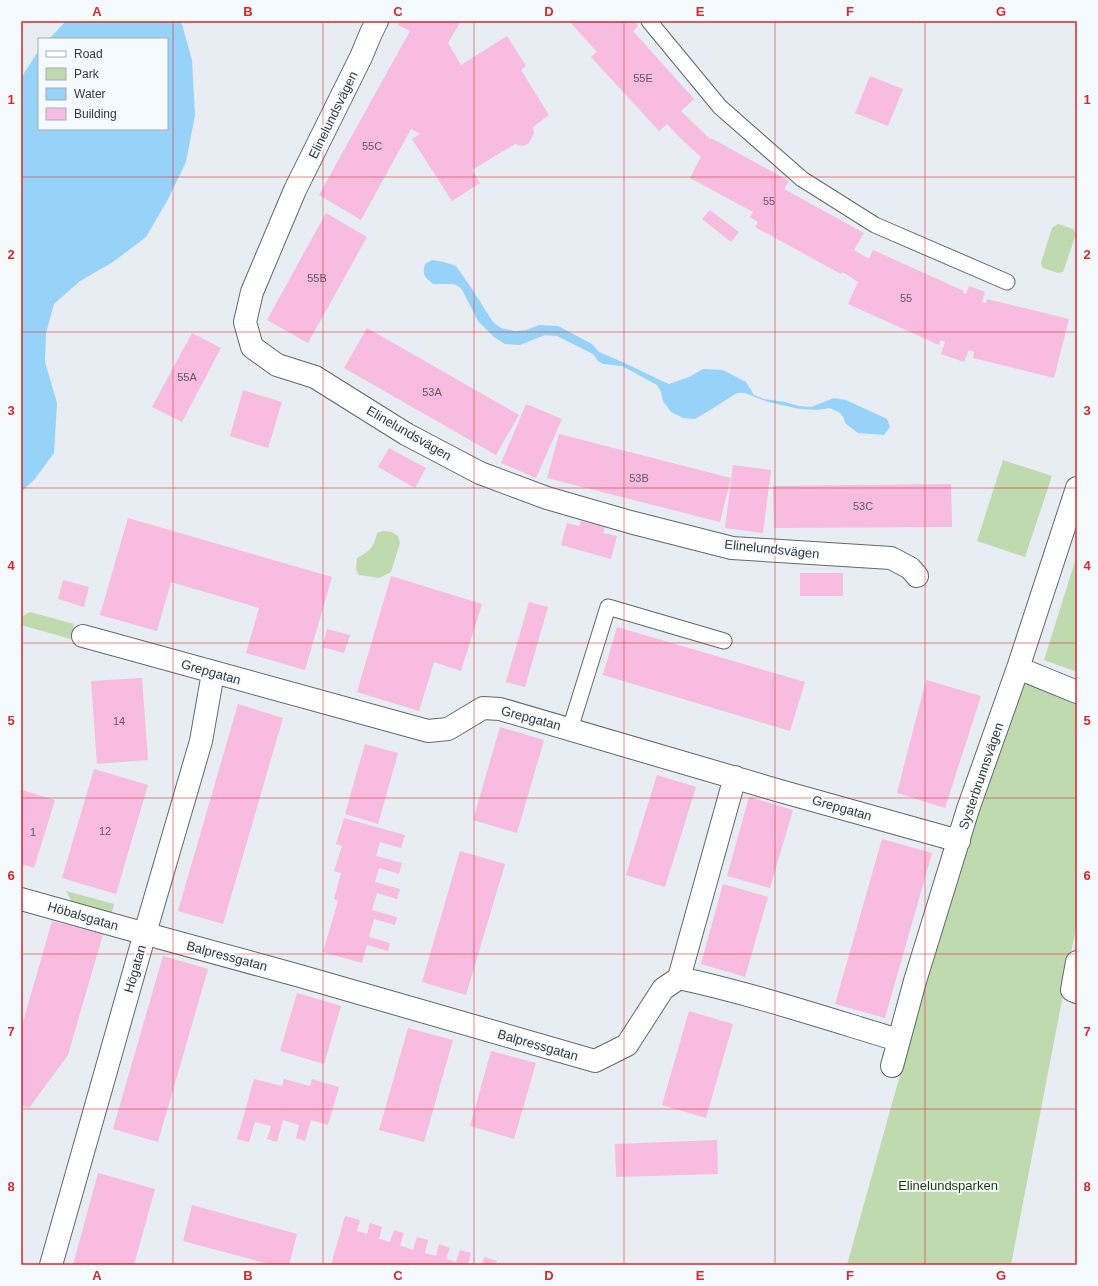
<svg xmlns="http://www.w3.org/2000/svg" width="1098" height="1286" font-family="Helvetica,sans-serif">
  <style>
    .green { fill: #bedaae }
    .water { fill: #97d2f9 }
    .building { fill: #f7bcdf }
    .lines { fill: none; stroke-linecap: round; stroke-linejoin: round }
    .service-casing { stroke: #62676c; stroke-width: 17 }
    .minor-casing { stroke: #62676c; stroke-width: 24 }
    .service { stroke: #fff; stroke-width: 15 }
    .minor { stroke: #fff; stroke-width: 22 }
    .grid { fill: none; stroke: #d62828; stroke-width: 1; stroke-opacity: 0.55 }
    .labels { text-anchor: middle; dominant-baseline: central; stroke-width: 4; stroke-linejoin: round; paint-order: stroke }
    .number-label { font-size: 11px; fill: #665964 }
    .street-label { font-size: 13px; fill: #36383b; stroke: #f5fafe }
    .park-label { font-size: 13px; fill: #1d3b01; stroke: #f5fafe }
    .neatline { fill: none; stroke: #d62828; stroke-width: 1.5 }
    .grid-label { font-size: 13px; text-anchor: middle; font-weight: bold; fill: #d62828 }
  </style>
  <rect width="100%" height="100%" fill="#e7edf2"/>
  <path class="green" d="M1058 224 1073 229 1076 234 1063 272 1058 273 1043 268 1041 263 1052 228Z
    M1003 460 1052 476 1025 557 977 541Z
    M383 531 392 532 398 536 400 543 391 572 379 578 359 575 356 570 357 558C370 551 374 547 377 533Z
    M1077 555V672L1044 660Z
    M30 612 74 624 71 639 21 625V617Z
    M1018 668 1077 679V922L1011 1265H847L1006 695Z
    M66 891 114 904 111 915 73 904Z"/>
  <path class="water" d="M66 21H181L192 60 195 115 186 162 167 201 146 237 113 262 80 281 54 304 46 333 45 362 57 403 54 453 34 480 21 492V78L39 50V129H167V39H49Z
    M432 260 444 262 456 266 470 286 493 322 501 328 515 331 526 330 539 325 558 326 592 344 599 352 629 365 662 381 669 384 689 377 703 369 723 370 746 382 754 395 764 399 785 402 799 406 811 407 834 398 846 400 887 419 890 427 884 435 858 433 845 423 844 418 840 413 830 408 817 410 800 409 768 402 745 393H737L707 412 695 419 683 418 671 412 663 401 661 392 657 385 622 366 603 364 598 361 593 354 557 336 545 335 520 345 505 344 494 337 478 321 461 288 454 284H433C425 277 422 276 425 264Z"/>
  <path class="building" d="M400 21H461L448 43 461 65 507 36 526 66 521 70 549 115 533 127 534 134 528 144 522 146 515 144 472 170 480 183 452 201 412 139 420 134 411 129 361 220 319 195 410 31 398 25Z
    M569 21H634L638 26 633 31 694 99 681 111 711 140V138L789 181 784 189 864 233 854 250 869 259 873 250 964 291 963 293 966 294 969 286 985 292 982 302 986 303 987 299 1069 319 1054 378 973 358 974 352 969 350 964 362 941 354 945 342 941 340 939 345 848 304 858 282 843 272 841 274 755 227 758 222 750 217 753 212 690 178 701 157 679 137 667 124 659 131 591 57 597 52Z
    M870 76 903 89 888 126 855 113Z
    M710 210 739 232 731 242 702 219Z
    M326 213 367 237 308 343 267 320Z
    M367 328 519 415 496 455 344 368Z
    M192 333 221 348 182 422 152 407Z
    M243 390 282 402 268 448 230 436Z
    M526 404 562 419 536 478 501 463Z
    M559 434 731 478 720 522 547 478Z
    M389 448 426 468 415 488 378 467Z
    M733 465 771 470 763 533 725 528Z
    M951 484 952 527 774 528 773 486Z
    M128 518 332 577 305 670 246 653 259 608 171 582 157 631 100 615Z
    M581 521 605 527 603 533 617 536 611 559 561 545 567 523 579 526Z
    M800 573H843V596H800Z
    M391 576 482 604 461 671 434 662 419 711 357 692Z
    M63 580 89 587 84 607 58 599Z
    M529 602 548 607 525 687 506 682Z
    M617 627 805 682 790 731 603 675Z
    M327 629 350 635 344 653 322 647Z
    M142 678 148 760 97 764 91 681Z
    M926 680 981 696 945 808 897 793Z
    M238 704 283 718 223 924 178 911Z
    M500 727 544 740 517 833 473 820Z
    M365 744 398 753 378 824 345 814Z
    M94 769 148 785 116 894 62 878Z
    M657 775 696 787 665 887 626 875Z
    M22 790 55 800 34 868 21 864Z
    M749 797 793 810 770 888 727 876Z
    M344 818 405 835 401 848 380 842 376 856 402 863 399 874 379 868 375 882 400 889 397 899 377 893 372 910 397 917 395 925 374 919 369 937 390 943 388 951 367 945 362 963 323 952 338 901 334 899 341 873 334 871 342 846 336 844Z
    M882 839 932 853 885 1018 835 1004Z
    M460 851 505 864 466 995 422 982Z
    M723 884 768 897 745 977 701 964Z
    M52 921 103 934 68 1055 29 1108 21 1105V1029Z
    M163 956 208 969 158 1142 113 1129Z
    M297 993 341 1006 324 1064 280 1051Z
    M689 1011 733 1024 706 1118 662 1105Z
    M408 1028 453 1040 424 1142 379 1130Z
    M491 1051 536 1063 514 1139 470 1126Z
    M254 1079 282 1086 284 1079 310 1086 312 1079 339 1087 328 1125 311 1120 305 1141 296 1138 299 1125 283 1120 277 1142 267 1139 271 1126 255 1122 249 1142 237 1139Z
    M717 1140 718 1174 616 1177 615 1144Z
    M98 1173 155 1189 134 1265H73Z
    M192 1205 297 1234 289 1265H273L183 1241Z
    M345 1216 360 1220 357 1231 367 1234 370 1223 382 1227 379 1239 390 1242 394 1230 404 1233 400 1246 405 1247 413 1250 417 1237 428 1240 425 1253 436 1256 439 1244 450 1248 446 1259 456 1262 460 1250 471 1253 468 1265H331Z
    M484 1257 497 1261 496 1265H482Z"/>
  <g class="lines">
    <defs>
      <path id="service" d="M649 21 720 107 802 179 875 225 1007 282
        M570 729 608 607 724 641"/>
      <path id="minor" d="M377 21 371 33 361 57 295 190 252 292 245 322 252 347 277 365 315 377 406 434 480 473 547 498 630 522 732 548 891 558 910 568 917 576
        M83 636 428 731 448 729 483 708 500 709 780 791 959 841
        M1018 668 1077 692
        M21 899 121 927 300 976 595 1061 627 1045 663 989 679 978C753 994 825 1018 898 1040
        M1077 962 1072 990 1077 992
        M679 978 735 777
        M892 1066 915 981 968 809 1018 668 1077 488
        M51 1265 145 933 201 741 213 673"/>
    </defs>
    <use href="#service" class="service-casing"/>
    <use href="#minor" class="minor-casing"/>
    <use href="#service" class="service"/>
    <use href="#minor" class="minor"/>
  </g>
  <path class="grid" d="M173 21V1265M323 21V1265M474 21V1265M624 21V1265M775 21V1265M925 21V1265M21 177H1077M21 332H1077M21 488H1077M21 643H1077M21 798H1077M21 954H1077M21 1109H1077"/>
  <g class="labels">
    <g class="number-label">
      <text x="643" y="78">55E</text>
      <text x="372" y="146">55C</text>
      <text x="769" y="201">55</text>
      <text x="317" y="278">55B</text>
      <text x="906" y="298">55</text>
      <text x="187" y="377">55A</text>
      <text x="432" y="392">53A</text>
      <text x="639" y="478">53B</text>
      <text x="863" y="506">53C</text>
      <text x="119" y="721">14</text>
      <text x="105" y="831">12</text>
      <text x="33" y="832">1</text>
    </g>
    <g class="street-label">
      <text transform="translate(333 115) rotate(-64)">Elinelundsvägen</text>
      <text transform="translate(409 433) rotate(30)">Elinelundsvägen</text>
      <text transform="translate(772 549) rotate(6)">Elinelundsvägen</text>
      <text transform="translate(211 672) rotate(16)">Grepgatan</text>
      <text transform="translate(531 718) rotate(15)">Grepgatan</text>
      <text transform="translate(981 776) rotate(-71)">Systerbrunnsvägen</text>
      <text transform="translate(842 808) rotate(16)">Grepgatan</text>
      <text transform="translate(83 916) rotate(16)">Höbalsgatan</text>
      <text transform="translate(227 956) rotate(15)">Balpressgatan</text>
      <text transform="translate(135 969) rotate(-74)">Högatan</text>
      <text transform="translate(538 1045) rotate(16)">Balpressgatan</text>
    </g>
    <g class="park-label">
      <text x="948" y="1185">Elinelundsparken</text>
    </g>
  </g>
  <rect width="1098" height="1286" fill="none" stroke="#f5fafe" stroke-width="44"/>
  <rect x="38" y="38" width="130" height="92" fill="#f5fafe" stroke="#a9acb0"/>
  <rect x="46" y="51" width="20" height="6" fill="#ffffff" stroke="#a9acb0"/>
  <text x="74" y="58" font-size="12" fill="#36383b">Road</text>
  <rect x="46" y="68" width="20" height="12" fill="#bedaae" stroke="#a9acb0"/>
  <text x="74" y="78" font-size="12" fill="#36383b">Park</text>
  <rect x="46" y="88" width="20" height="12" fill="#97d2f9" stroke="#a9acb0"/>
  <text x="74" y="98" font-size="12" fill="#36383b">Water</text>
  <rect x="46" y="108" width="20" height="12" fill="#f7bcdf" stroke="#a9acb0"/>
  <text x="74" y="118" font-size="12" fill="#36383b">Building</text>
  <rect x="22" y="22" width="1054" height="1242" class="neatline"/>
  <g class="grid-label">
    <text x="97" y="16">A</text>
    <text x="248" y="16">B</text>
    <text x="398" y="16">C</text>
    <text x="549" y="16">D</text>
    <text x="700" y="16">E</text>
    <text x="850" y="16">F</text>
    <text x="1001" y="16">G</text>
    <text x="11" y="104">1</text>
    <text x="1087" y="104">1</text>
    <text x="11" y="259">2</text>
    <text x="1087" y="259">2</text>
    <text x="11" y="415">3</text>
    <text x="1087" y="415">3</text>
    <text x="11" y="570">4</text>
    <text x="1087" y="570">4</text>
    <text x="11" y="725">5</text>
    <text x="1087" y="725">5</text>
    <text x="11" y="880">6</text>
    <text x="1087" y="880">6</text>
    <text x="11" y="1036">7</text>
    <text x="1087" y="1036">7</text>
    <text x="11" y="1191">8</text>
    <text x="1087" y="1191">8</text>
    <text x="97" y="1280">A</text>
    <text x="248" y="1280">B</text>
    <text x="398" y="1280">C</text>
    <text x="549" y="1280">D</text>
    <text x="700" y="1280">E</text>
    <text x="850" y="1280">F</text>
    <text x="1001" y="1280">G</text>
  </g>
</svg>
